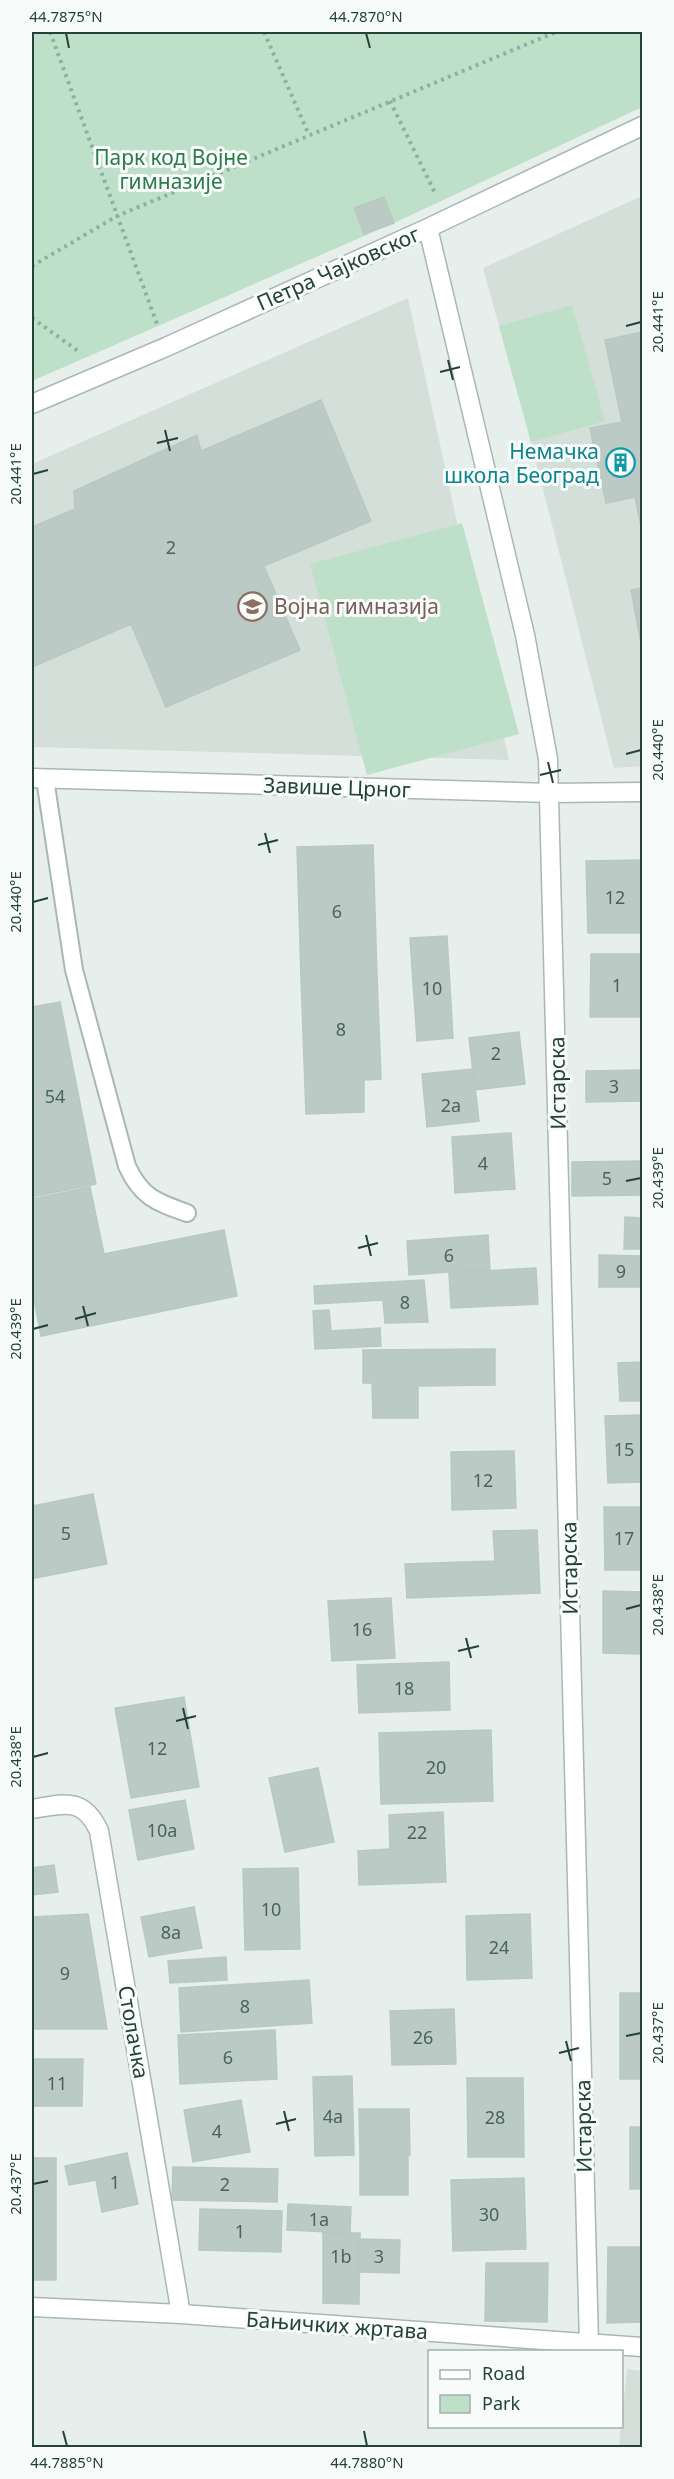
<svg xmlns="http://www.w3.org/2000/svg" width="674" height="2479" font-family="'Noto Sans',sans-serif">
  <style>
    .built { fill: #d4dfda }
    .green { fill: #bfe0c8 }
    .building { fill: #bbcac4; stroke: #b8c9c2; stroke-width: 1.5 }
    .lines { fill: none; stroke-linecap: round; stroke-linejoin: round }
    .service-casing { stroke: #a8b8b2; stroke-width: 20 }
    .minor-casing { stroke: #a8b8b2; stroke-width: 21 }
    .path { stroke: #86b3a5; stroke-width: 4; stroke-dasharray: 3 4.5; stroke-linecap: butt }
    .service { stroke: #fff; stroke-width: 16 }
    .minor { stroke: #fff; stroke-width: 18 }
    .ticks { fill: none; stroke: #24423a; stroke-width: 2 }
    .labels { text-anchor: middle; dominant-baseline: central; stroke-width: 6; stroke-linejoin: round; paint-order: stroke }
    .number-label { font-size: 18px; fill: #4a645c }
    .park-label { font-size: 21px; fill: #2d7a4b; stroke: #f7fbf9 }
    .street-label { font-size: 21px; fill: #24423a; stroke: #f7fbf9 }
    .culture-label { font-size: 21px; fill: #0d838f; stroke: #f7fbf9; text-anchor: end }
    .education-label { font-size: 21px; fill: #785e54; stroke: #f7fbf9; text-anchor: start }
    .neatline { fill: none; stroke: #24423a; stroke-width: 2 }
    .ticks-label { font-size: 15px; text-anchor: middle; fill: #24423a }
  </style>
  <rect width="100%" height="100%" fill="#e6efeb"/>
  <path class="built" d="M642 196V766L614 768 531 442 483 268Z
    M408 298 509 760 32 747V464Z
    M627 2369 642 2371V2447H619Z"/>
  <path class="green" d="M32 32H642V107L394 223 32 381Z
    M572 305 605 421 531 442 499 326Z
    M462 523 519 734 367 775 310 564Z"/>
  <path class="building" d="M384 197 394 223 364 234 354 208Z
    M642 332V531L635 497 606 503 590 428 622 422 605 340Z
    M321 400 371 521 264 566 300 650 166 707 131 624 32 667V527L75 509 74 491 197 435 201 451Z
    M642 588V643H641L631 590Z
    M373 845 377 975 301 978 297 847Z
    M642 860V933H588L586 861Z
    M447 936 453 1038 417 1041 410 938Z
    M591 954H642V1017H590Z
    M377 975 381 1079 364 1080V1112L306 1114 301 978Z
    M60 1002 96 1184 32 1197V1007Z
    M519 1032 525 1084 475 1090 469 1038Z
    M473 1069 479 1121 427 1127 422 1074Z
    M642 1070V1101L586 1102V1071Z
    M511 1133 515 1189 455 1193 452 1137Z
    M642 1161V1195L572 1196V1162Z
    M90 1187 104 1254 224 1230 237 1296 41 1336 32 1288V1199Z
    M625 1217 642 1218V1249H624Z
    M488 1235 490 1269 409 1275 407 1241Z
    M599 1255 642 1256V1287H599Z
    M536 1268 538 1304 451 1308 449 1273Z
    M424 1280 428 1322 385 1323 383 1300 315 1304 314 1286Z
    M329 1310 331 1331 380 1328 381 1346 315 1349 313 1311Z
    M495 1349V1385L418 1386V1418H373L372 1383H363V1350Z
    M642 1362V1401H620L618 1363Z
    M642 1415V1482L608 1483 605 1416Z
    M514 1451 516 1508 452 1510 451 1452Z
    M93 1494 107 1564 35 1578 32 1561V1506Z
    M604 1507H642V1570H605Z
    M537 1530 540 1593 407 1598 405 1564 495 1561 493 1531Z
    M603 1591 642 1592V1654L603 1653Z
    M391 1598 395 1658 332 1661 328 1601Z
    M449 1662 450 1710 359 1713 357 1665Z
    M184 1697 199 1787 131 1798 115 1708Z
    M491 1730 493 1801 381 1804 379 1733Z
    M318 1768 334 1842 285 1852 269 1778Z
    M185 1800 194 1849 138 1860 129 1810Z
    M443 1812 446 1882 359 1885 358 1851 390 1849 389 1815Z
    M54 1865 58 1892 32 1895V1868Z
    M298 1868 300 1949 245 1950 243 1869Z
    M194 1907 202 1948 149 1957 141 1917Z
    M88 1914 107 2029H32V1917Z
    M530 1914 532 1978 467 1980 466 1916Z
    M226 1957 227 1980 170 1983 168 1961Z
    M309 1980 312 2023 181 2032 179 1988Z
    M620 1993H642V2079H620Z
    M454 2009 456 2064 392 2065 390 2011Z
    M275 2030 277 2079 180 2084 178 2035Z
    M32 2059H83L82 2106H32Z
    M352 2076 354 2155 315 2156 313 2077Z
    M467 2078H523L524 2157H468Z
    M241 2100 250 2152 193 2162 184 2110Z
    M359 2109H409L410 2155H360Z
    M630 2127H642V2189H630Z
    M127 2153 138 2204 102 2212 96 2180 69 2185 65 2166Z
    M360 2155H408V2195H360Z
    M32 2158H56V2280H32Z
    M173 2167 278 2169 277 2202 172 2200Z
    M524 2178 526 2249 453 2251 451 2180Z
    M288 2204 351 2207 350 2233 287 2230Z
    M200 2209 282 2211 281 2252 199 2250Z
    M323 2233H360L359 2304 323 2303Z
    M359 2239 400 2240 399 2273 359 2272Z
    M608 2247H642V2322L607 2323Z
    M486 2263H548L547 2322 485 2321Z"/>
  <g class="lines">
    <defs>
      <path id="service" d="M45 779 74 970 127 1166C141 1197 156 1202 187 1213"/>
      <path id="minor" d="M428 228 525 635 548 759 589 2344
        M32 404 166 347 428 228 642 126
        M32 778 549 793 642 792
        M32 1809C63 1804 83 1796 99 1831L181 2314
        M32 2307 181 2314 642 2347"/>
    </defs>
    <use href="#service" class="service-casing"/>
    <use href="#minor" class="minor-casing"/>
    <path class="path" d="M50 32 157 324
      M264 32 309 135
      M390 101 436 195
      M32 266 117 216 556 32
      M32 318 81 353"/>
    <use href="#service" class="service"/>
    <use href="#minor" class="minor"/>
  </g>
  <path class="ticks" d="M66 33 69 48M366 33 370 48M626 326 641 322M448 360 453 380M440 372 460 367M165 430 170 451M157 443 178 438M33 474 48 470M626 754 641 750M548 762 553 783M540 775 561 770M265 833 270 853M258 845 278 840M33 902 48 898M626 1181 641 1178M366 1235 371 1256M358 1248 378 1243M83 1306 88 1326M75 1319 96 1313M33 1329 48 1325M626 1609 641 1605M466 1638 471 1658M458 1651 479 1646M183 1708 188 1729M176 1721 196 1716M33 1757 48 1753M626 2036 641 2033M566 2041 571 2061M559 2053 579 2048M284 2111 289 2131M276 2124 296 2119M33 2184 48 2181M63 2431 67 2446M364 2431 367 2446"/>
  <defs>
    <symbol id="building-ring" viewBox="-11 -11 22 22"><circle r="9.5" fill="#f7fbf9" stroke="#0f9aa8" stroke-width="1.5"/><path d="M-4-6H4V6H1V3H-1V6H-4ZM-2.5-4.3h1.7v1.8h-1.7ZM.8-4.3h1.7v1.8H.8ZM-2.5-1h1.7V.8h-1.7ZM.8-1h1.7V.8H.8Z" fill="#0f9aa8"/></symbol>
    <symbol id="school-ring" viewBox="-11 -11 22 22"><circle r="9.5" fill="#f7fbf9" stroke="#8d6e63" stroke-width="1.5"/><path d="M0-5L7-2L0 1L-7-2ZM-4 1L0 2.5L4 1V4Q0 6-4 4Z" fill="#8d6e63"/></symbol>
  </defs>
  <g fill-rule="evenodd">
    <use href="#building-ring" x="604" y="446" width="33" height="33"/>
    <use href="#school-ring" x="236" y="590" width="33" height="33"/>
  </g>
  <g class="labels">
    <g class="number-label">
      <text x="171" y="547">2</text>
      <text x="615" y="897">12</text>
      <text x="337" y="911">6</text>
      <text x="617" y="985">1</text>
      <text x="432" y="988">10</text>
      <text x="341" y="1029">8</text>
      <text x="496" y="1053">2</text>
      <text x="614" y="1086">3</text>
      <text x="55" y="1096">54</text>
      <text x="451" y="1105">2a</text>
      <text x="483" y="1163">4</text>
      <text x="607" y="1178">5</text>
      <text x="449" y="1255">6</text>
      <text x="621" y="1271">9</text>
      <text x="405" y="1302">8</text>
      <text x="624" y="1449">15</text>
      <text x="483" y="1480">12</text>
      <text x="66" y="1533">5</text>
      <text x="624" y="1538">17</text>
      <text x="362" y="1629">16</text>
      <text x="404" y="1688">18</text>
      <text x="157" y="1748">12</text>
      <text x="436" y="1767">20</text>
      <text x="162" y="1830">10a</text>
      <text x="417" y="1832">22</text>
      <text x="271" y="1909">10</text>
      <text x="171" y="1932">8a</text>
      <text x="499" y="1947">24</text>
      <text x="65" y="1973">9</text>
      <text x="245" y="2006">8</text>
      <text x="423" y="2037">26</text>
      <text x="228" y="2057">6</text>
      <text x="57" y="2083">11</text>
      <text x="333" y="2116">4a</text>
      <text x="495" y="2117">28</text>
      <text x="217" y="2131">4</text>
      <text x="115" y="2182">1</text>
      <text x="225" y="2184">2</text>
      <text x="489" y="2214">30</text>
      <text x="319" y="2219">1a</text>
      <text x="240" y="2231">1</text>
      <text x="341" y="2256">1b</text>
      <text x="379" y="2256">3</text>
    </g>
    <g class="park-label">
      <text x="171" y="157">Парк код Војне<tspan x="171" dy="24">гимназије</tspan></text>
    </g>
    <g class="street-label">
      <text transform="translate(338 268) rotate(-24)">Петра Чајковског</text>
      <text transform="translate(337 787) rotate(2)">Завише Црног</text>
      <text transform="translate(557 1083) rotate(-91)">Истарска</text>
      <text transform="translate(569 1568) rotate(-91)">Истарска</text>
      <text transform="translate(134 2032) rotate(80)">Столачка</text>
      <text transform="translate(583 2126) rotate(-91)">Истарска</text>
      <text transform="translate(337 2325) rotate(4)">Бањичких жртава</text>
    </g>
    <g class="culture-label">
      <text x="599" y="451">Немачка<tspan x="599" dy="24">школа Београд</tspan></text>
    </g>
    <g class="education-label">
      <text x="274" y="606">Војна гимназија</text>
    </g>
  </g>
  <rect width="674" height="2479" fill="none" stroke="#f7fbf9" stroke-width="66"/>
  <rect x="428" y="2350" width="195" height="78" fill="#f7fbf9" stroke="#a3b1ad" stroke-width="1.5"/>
  <rect x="440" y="2370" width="30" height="9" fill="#ffffff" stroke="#a3b1ad" stroke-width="1.5"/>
  <text x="482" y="2380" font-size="18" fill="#24423a">Road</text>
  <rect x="440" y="2395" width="30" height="18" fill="#bfe0c8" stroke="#a3b1ad" stroke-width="1.5"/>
  <text x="482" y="2410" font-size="18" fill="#24423a">Park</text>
  <rect x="33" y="33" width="608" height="2413" class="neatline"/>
  <g class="ticks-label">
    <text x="66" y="22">44.7875°N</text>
    <text x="366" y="22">44.7870°N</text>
    <text transform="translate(658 322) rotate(-90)" y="5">20.441°E</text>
    <text transform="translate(16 474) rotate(-90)" y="5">20.441°E</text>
    <text transform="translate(658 750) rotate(-90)" y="5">20.440°E</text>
    <text transform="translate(16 902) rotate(-90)" y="5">20.440°E</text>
    <text transform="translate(658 1178) rotate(-90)" y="5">20.439°E</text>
    <text transform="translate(16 1329) rotate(-90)" y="5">20.439°E</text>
    <text transform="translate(658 1605) rotate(-90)" y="5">20.438°E</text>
    <text transform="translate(16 1757) rotate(-90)" y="5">20.438°E</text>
    <text transform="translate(658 2033) rotate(-90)" y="5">20.437°E</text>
    <text transform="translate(16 2184) rotate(-90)" y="5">20.437°E</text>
    <text x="67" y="2468">44.7885°N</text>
    <text x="367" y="2468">44.7880°N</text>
  </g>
</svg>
